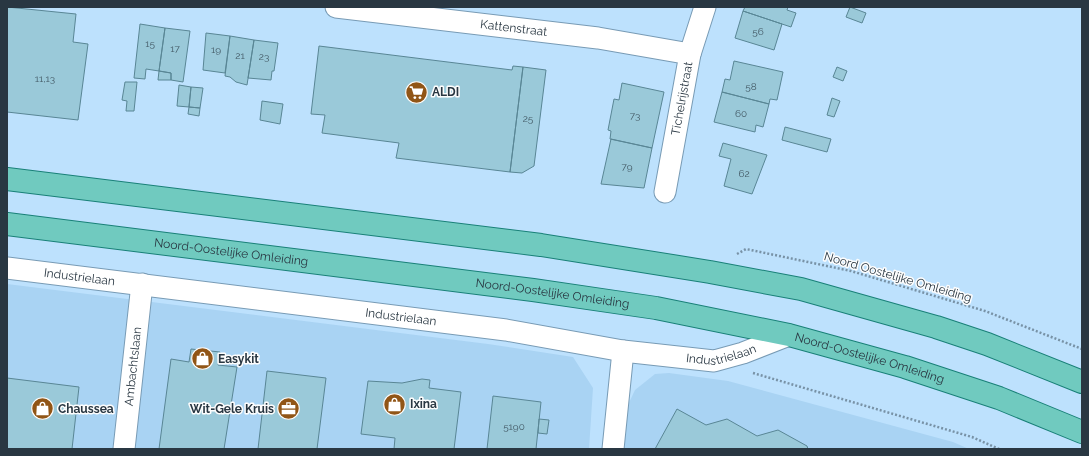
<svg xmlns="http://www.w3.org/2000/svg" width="1089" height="456" font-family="Raleway,sans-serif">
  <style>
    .built { fill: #a9d3f3 }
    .building { fill: #9ac9d9; stroke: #598695 }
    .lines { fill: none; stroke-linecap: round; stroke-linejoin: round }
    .minor-casing { stroke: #789bb5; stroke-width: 23 }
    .major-casing { stroke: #198078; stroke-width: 24 }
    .path { stroke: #7892a6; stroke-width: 2.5; stroke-dasharray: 2 2; stroke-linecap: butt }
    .minor { stroke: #fff; stroke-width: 21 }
    .major { stroke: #70cabf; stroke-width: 22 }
    .labels { text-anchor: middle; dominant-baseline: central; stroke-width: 3; stroke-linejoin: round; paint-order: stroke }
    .number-label { font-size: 10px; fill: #455c68 }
    .street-label { font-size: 12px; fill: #293742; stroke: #fdfdfd }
    .poi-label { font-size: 12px; font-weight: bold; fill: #293742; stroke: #fdfdfd; text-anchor: start }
  </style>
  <rect width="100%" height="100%" fill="#bde1fd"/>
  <path class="built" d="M7 284 488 344 573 357 593 388 589 449H7Z
    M669 373 728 381 953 442 969 449H623L627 407 635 390 655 374Z"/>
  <path class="building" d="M7 7 76 14 73 42 88 44 78 120 7 112Z
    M745 7H788L787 10 796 13 791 27 743 11Z
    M850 7 866 13 862 23 846 17Z
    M743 11 782 24 774 50 735 38Z
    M140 24 165 28 159 71 146 69 145 79 134 78Z
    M165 28 190 31 183 82 171 80V73L159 71Z
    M206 33 230 36 225 73 203 70Z
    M230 36 254 40 247 85 236 82 230 77 225 76Z
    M254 40 278 43 274 71H272L271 80 248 78Z
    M319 46 512 70 513 66 523 67 510 172 396 158 399 143 322 133 325 115 311 114Z
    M734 61 783 72 777 100 770 99 769 104 722 92 725 79 730 80Z
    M523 67 546 70 534 166 522 173 510 172Z
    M837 67 847 71 843 81 833 77Z
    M159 71 171 73V80H158Z
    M125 82H137L134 111H126L127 101 122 100Z
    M622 83 664 92 652 148 610 139 611 131 608 130 614 99 619 100Z
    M179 85 191 87 189 107 177 106Z
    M191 87 203 88 200 108 189 107Z
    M722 92 769 104 763 127 756 125 755 132 714 122Z
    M832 98 840 101 834 117 827 115Z
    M262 101 283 104 280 124 260 120Z
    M189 107 200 108 199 116 188 114Z
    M785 127 831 139 827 152 782 140Z
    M611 139 652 148 644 188 601 184Z
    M723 143 767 155 752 194 724 186 731 159 719 156Z
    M191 349 220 352 218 365 237 367 224 449H159L171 359 189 362Z
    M267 371 326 378 317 449H258Z
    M7 378 79 387 72 449H7Z
    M422 379 430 380 429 388 461 392 454 449H394L395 438 361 434 368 381 402 383Z
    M493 396 541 402 536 449H487Z
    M677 409 706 425 727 419 757 436 778 430 807 446 808 449H655Z
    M539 419 549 420 547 434 538 433Z"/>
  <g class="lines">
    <defs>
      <g id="minor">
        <path id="s1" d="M336 7 598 38 690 54"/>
        <path id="s2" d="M665 192 690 54 705 7"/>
        <path id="s3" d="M7 268 506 330 623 351 714 361 743 353 789 335"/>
        <path id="s4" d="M124 449 142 284"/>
        <path d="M613 449 623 351"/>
      </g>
      <g id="major">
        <path d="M7 179 541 245 710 272 801 289 936 327 987 344 1082 382"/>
        <path id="s5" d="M7 224 533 290 656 308 789 335 905 367 999 398 1082 432"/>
      </g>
    </defs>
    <use href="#minor" class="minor-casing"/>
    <use href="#major" class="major-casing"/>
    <path class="path" d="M737 254 746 249 851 271 985 311 1082 349
      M753 373 972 437 999 449"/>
    <use href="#minor" class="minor"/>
    <use href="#major" class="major"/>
  </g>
  <defs>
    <symbol id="supermarket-disc" viewBox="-11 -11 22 22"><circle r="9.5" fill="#915516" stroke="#fdfdfd"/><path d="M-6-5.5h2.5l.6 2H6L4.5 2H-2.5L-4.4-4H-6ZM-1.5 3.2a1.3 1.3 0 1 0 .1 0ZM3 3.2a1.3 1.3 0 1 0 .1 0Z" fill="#fff"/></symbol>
    <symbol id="shop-disc" viewBox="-11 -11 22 22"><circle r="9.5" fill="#915516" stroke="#fdfdfd"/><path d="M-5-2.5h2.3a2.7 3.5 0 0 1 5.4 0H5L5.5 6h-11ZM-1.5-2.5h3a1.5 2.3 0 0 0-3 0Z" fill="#fff"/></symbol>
    <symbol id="office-disc" viewBox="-11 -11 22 22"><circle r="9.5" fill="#915516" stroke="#fdfdfd"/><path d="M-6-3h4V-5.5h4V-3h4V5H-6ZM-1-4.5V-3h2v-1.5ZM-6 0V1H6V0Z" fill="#fff"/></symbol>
  </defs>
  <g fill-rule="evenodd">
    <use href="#supermarket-disc" x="404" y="80" width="25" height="25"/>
    <use href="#shop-disc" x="190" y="346" width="25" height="25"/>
    <use href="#shop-disc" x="382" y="392" width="25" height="25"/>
    <use href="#shop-disc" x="30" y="396" width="25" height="25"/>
    <use href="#office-disc" x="276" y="396" width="25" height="25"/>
  </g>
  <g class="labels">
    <g class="number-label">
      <text x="758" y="31">56</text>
      <text x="150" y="43">15</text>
      <text x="175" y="48">17</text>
      <text x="216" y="49">19</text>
      <text x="240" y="55">21</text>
      <text x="264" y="56">23</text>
      <text x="45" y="78">11,13</text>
      <text x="751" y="86">58</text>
      <text x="741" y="113">60</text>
      <text x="635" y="115">73</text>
      <text x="528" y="118">25</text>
      <text x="627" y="166">79</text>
      <text x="744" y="173">62</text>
      <text x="514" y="426">5190</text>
    </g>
    <g class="street-label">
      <text stroke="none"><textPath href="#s1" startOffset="179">Kattenstraat</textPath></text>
      <text stroke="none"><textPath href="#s2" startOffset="95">Tichelrijstraat</textPath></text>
      <text stroke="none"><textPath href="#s5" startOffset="226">Noord-Oostelijke Omleiding</textPath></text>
      <text stroke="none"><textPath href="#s3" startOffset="73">Industrielaan</textPath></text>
      <text transform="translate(898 277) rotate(16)">Noord Oostelijke Omleiding</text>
      <text stroke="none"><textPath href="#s5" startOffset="550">Noord-Oostelijke Omleiding</textPath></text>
      <text stroke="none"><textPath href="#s3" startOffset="397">Industrielaan</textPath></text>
      <text stroke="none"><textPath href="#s3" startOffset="721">Industrielaan</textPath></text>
      <text stroke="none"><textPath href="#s5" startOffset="874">Noord-Oostelijke Omleiding</textPath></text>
      <text stroke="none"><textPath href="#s4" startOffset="83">Ambachtslaan</textPath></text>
    </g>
    <g class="poi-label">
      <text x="432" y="92">ALDI</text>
      <text x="218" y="359">Easykit</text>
      <text x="410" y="404">Ixina</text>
      <text x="58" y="409">Chaussea</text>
      <text x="274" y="409" text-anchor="end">Wit-Gele Kruis</text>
    </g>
  </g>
  <rect width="1089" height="456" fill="none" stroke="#293742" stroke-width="16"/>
</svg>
